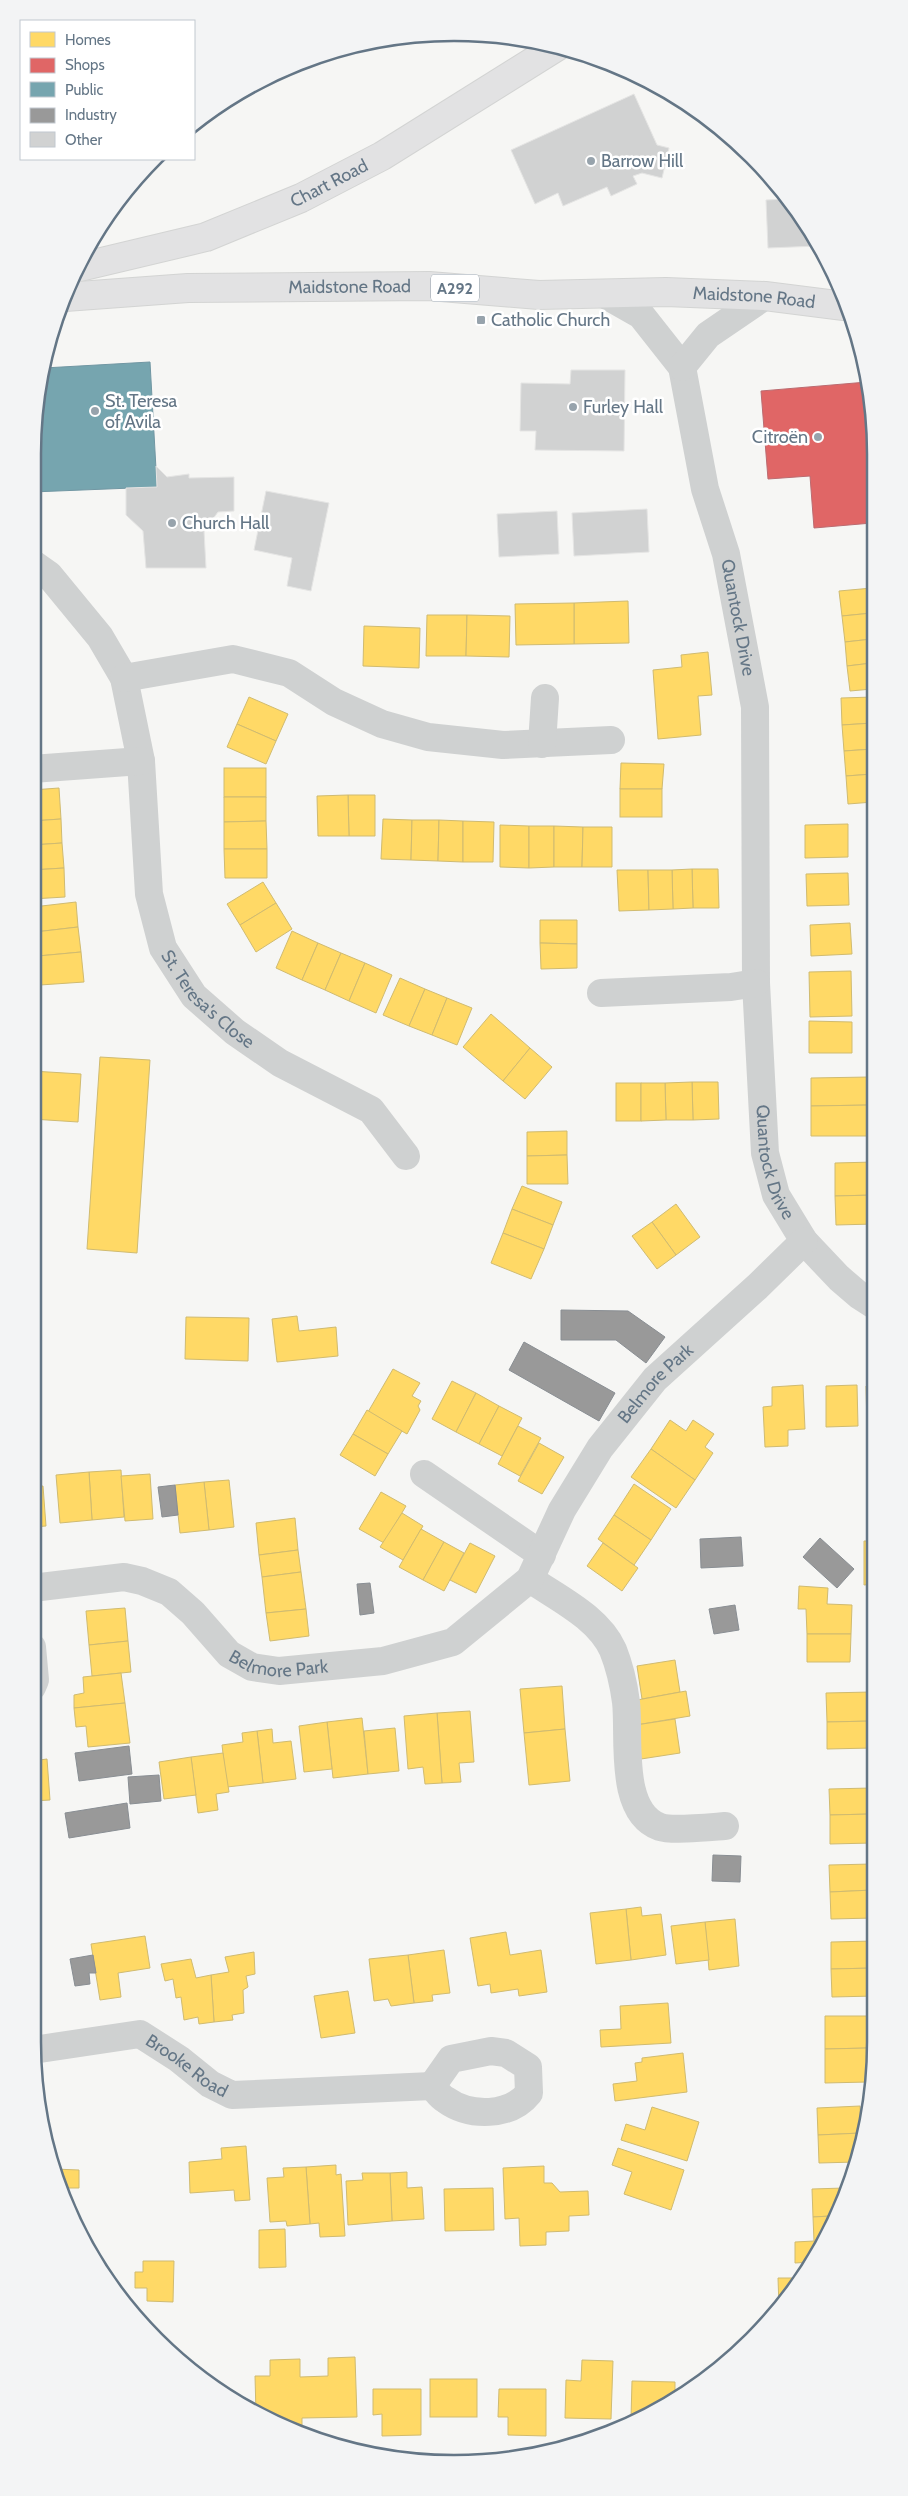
<svg xmlns="http://www.w3.org/2000/svg" width="908" height="2496" viewBox="0 0 908 2496" font-family="Cabin,sans-serif">
<style>
.homes{fill:#ffd966;stroke:#d0bb70}
.shops{fill:#e06666;stroke:#bb6b70}
.public{fill:#76a5af;stroke:#7197a3}
.industry{fill:#999;stroke:#898e93}
.building{fill:#d1d2d2;stroke:#e5e5e4}
.lines{fill:none;stroke-linecap:round;stroke-linejoin:round}
.major-casing{stroke:#d3d4d3;stroke-width:30}
.minor{stroke:#cfd1d1;stroke-width:28}
.major{stroke:#e2e2e3;stroke-width:28}
.poi-dot{fill:#97a3ac;stroke:#fff;stroke-width:2}
.labels{text-anchor:middle;dominant-baseline:central;stroke-width:5;stroke-linejoin:round;paint-order:stroke}
.shield{fill:#fff;stroke:#929faa;stroke-width:1}
.shield-label{font-size:16px;font-weight:bold;fill:#647686}
.poi-label{font-size:18px;fill:#647686;stroke:#fff;text-anchor:start}
.street-label{font-size:18px;fill:#647686;stroke:#fff}
.rim{fill:none;stroke:#647686;stroke-width:2.5}
</style>
<rect width="100%" height="100%" fill="#f6f6f4"/>
<g class="homes">
<path d="M872,588V613L842,616L839,591Z"/>
<path d="M628,601L629,643L574,644V603Z"/>
<path d="M574,603V644L516,645L515,604Z"/>
<path d="M872,613V639L845,642L842,616Z"/>
<path d="M427,615H467L466,656H426Z"/>
<path d="M467,615L510,616L509,657L466,656Z"/>
<path d="M364,626L420,628L419,668L363,666Z"/>
<path d="M872,639V663L847,666L845,642Z"/>
<path d="M708,652L712,695L698,696L701,735L658,739L653,670L682,667L681,655Z"/>
<path d="M872,663V689L850,691L847,666Z"/>
<path d="M249,697L288,714L276,741L237,724Z"/>
<path d="M873,697V723L842,725L841,698Z"/>
<path d="M873,723V749L844,751L842,725Z"/>
<path d="M237,724L276,741L266,764L227,747Z"/>
<path d="M873,749V774L846,776L844,751Z"/>
<path d="M621,763L664,764L662,789H620Z"/>
<rect x="224" y="768" width="42" height="29"/>
<path d="M873,774V802L848,804L846,776Z"/>
<path d="M59,788L61,819L32,821V790Z"/>
<rect x="620" y="789" width="42" height="28"/>
<path d="M348,795H375V836H349Z"/>
<path d="M348,795L349,836H318L317,796Z"/>
<path d="M224,797H266V821L224,822Z"/>
<path d="M61,819L62,843L32,845V821Z"/>
<path d="M383,819L412,820L411,860L381,859Z"/>
<path d="M412,820H439L438,861L411,860Z"/>
<path d="M439,820L463,821V862L438,861Z"/>
<path d="M266,821L267,849H224V822Z"/>
<path d="M463,821L494,822L493,862H463Z"/>
<path d="M848,824V857L805,858V825Z"/>
<path d="M500,825L529,826V868L500,867Z"/>
<path d="M529,826H554V867L529,868Z"/>
<path d="M554,826L583,827L582,867H554Z"/>
<path d="M583,827H612V867H582Z"/>
<path d="M62,843L64,868L32,870V845Z"/>
<path d="M224,849H267V878H225Z"/>
<path d="M64,868L65,897L32,899V870Z"/>
<path d="M692,869H718L719,908H693Z"/>
<path d="M692,869L693,908L673,909L672,870Z"/>
<path d="M617,870H648L649,910L619,911Z"/>
<path d="M648,870H672L673,909L649,910Z"/>
<path d="M848,873L849,905L807,906L806,874Z"/>
<path d="M263,882L276,903L240,925L227,904Z"/>
<path d="M76,902L78,927L35,932L33,907Z"/>
<path d="M276,903L292,929L256,952L240,925Z"/>
<path d="M540,920H577V944L540,943Z"/>
<path d="M850,923L852,954L811,956L810,925Z"/>
<path d="M78,927L81,952L38,956L35,932Z"/>
<path d="M292,931L318,943L302,980L276,968Z"/>
<path d="M318,943L341,953L325,990L302,980Z"/>
<path d="M540,943L577,944V968L541,969Z"/>
<path d="M81,952L84,982L40,985L38,956Z"/>
<path d="M341,953L365,963L349,1001L325,990Z"/>
<path d="M365,963L392,975L376,1013L349,1001Z"/>
<path d="M851,971L852,1016L810,1017L809,972Z"/>
<path d="M400,978L425,989L409,1026L383,1015Z"/>
<path d="M425,989L447,998L432,1035L409,1026Z"/>
<path d="M447,998L472,1008L457,1045L432,1035Z"/>
<path d="M491,1014L530,1048L503,1081L463,1047Z"/>
<path d="M809,1021L852,1022V1053H809Z"/>
<path d="M530,1048L552,1067L525,1099L503,1081Z"/>
<path d="M100,1057L150,1060L137,1253L87,1249Z"/>
<path d="M32,1071L81,1074L78,1122L32,1119Z"/>
<path d="M869,1077L870,1105L811,1106V1078Z"/>
<path d="M692,1082H718L719,1119L693,1120Z"/>
<path d="M692,1082L693,1120H666L665,1083Z"/>
<rect x="616" y="1083" width="25" height="38"/>
<path d="M641,1083H665L666,1120L641,1121Z"/>
<path d="M870,1105V1136H811V1106Z"/>
<path d="M567,1131V1155L527,1156V1132Z"/>
<path d="M567,1155L568,1184H527V1156Z"/>
<path d="M874,1162V1195L835,1196V1163Z"/>
<path d="M522,1186L562,1202L553,1225L512,1209Z"/>
<path d="M874,1195V1224L836,1225L835,1196Z"/>
<path d="M676,1204L700,1237L676,1255L652,1222Z"/>
<path d="M512,1209L553,1225L544,1249L503,1233Z"/>
<path d="M652,1222L676,1255L657,1269L632,1236Z"/>
<path d="M503,1233L544,1249L531,1279L491,1263Z"/>
<path d="M297,1316L299,1331L336,1327L338,1356L277,1362L272,1319Z"/>
<path d="M186,1317L249,1318L248,1361L185,1359Z"/>
<path d="M393,1369L420,1383L412,1396L421,1401L418,1406L420,1410L407,1434L368,1412Z"/>
<path d="M452,1381L476,1393L456,1432L432,1419Z"/>
<path d="M803,1385L805,1429L788,1430V1446L765,1447L763,1407L772,1406V1387Z"/>
<path d="M857,1385L858,1426L826,1427V1386Z"/>
<path d="M866,1386H874V1426H867Z"/>
<path d="M476,1393L499,1406L479,1444L456,1432Z"/>
<path d="M499,1406L522,1418L502,1456L479,1444Z"/>
<path d="M367,1410L402,1431L388,1454L353,1434Z"/>
<path d="M670,1420L686,1431L693,1420L714,1434L705,1447L713,1453L695,1480L651,1449Z"/>
<path d="M518,1426L541,1438L520,1476L498,1464Z"/>
<path d="M353,1434L388,1454L375,1476L340,1455Z"/>
<path d="M539,1443L564,1457L542,1494L518,1481Z"/>
<path d="M651,1449L695,1480L676,1508L631,1477Z"/>
<path d="M121,1470L124,1517L92,1520L89,1472Z"/>
<path d="M89,1472L92,1520L60,1523L56,1475Z"/>
<path d="M150,1474L153,1519L125,1521L121,1476Z"/>
<path d="M229,1480L234,1527L209,1530L204,1482Z"/>
<path d="M204,1482L209,1530L180,1533L175,1485Z"/>
<path d="M634,1484L671,1509L651,1540L614,1515Z"/>
<path d="M43,1486L46,1526L32,1527V1487Z"/>
<path d="M381,1492L406,1506L384,1543L359,1529Z"/>
<path d="M402,1513L423,1526L403,1560L380,1547Z"/>
<path d="M614,1515L651,1540L634,1565L598,1539Z"/>
<path d="M295,1518L298,1550L259,1555L256,1523Z"/>
<path d="M421,1529L444,1542L423,1580L399,1567Z"/>
<path d="M864,1541H874V1584L864,1585Z"/>
<path d="M444,1542L464,1553L444,1591L423,1580Z"/>
<path d="M470,1543L495,1556L476,1593L450,1580Z"/>
<path d="M603,1543L638,1568L622,1591L587,1566Z"/>
<path d="M298,1550L301,1572L262,1577L259,1555Z"/>
<path d="M301,1572L306,1609L266,1613L262,1577Z"/>
<path d="M799,1586L828,1588L827,1604L852,1605L851,1634H807L806,1609H798Z"/>
<path d="M125,1608L128,1641L89,1645L86,1611Z"/>
<path d="M306,1609L309,1636L270,1641L266,1613Z"/>
<path d="M807,1634H851L850,1662H807Z"/>
<path d="M128,1641L131,1672L92,1676L89,1645Z"/>
<path d="M675,1660L680,1692L642,1699L637,1666Z"/>
<path d="M121,1673L125,1703L74,1708V1695L84,1693L83,1677Z"/>
<path d="M562,1686L565,1729L524,1733L520,1689Z"/>
<path d="M686,1691L690,1716L636,1725L632,1701Z"/>
<path d="M871,1692L872,1721L827,1722L826,1693Z"/>
<path d="M125,1703L130,1743L88,1747L86,1726L76,1727L74,1708Z"/>
<path d="M470,1711L474,1762L459,1763L461,1782L442,1783L437,1713Z"/>
<path d="M437,1713L442,1783L425,1784L423,1767L408,1769L404,1716Z"/>
<path d="M362,1718L368,1774L333,1778L327,1722Z"/>
<path d="M675,1719L680,1753L641,1759L636,1725Z"/>
<path d="M872,1721V1748L827,1749V1722Z"/>
<path d="M327,1722L332,1769L304,1772L299,1726Z"/>
<path d="M395,1728L399,1771L368,1774L364,1731Z"/>
<path d="M272,1729L273,1743L291,1741L296,1779L263,1783L257,1731Z"/>
<path d="M565,1729L570,1781L529,1785L524,1733Z"/>
<path d="M257,1731L263,1783L227,1787L222,1745L243,1742L242,1733Z"/>
<path d="M223,1753L229,1792L216,1794L218,1810L198,1813L191,1757Z"/>
<path d="M191,1757L196,1795L164,1799L159,1762Z"/>
<path d="M47,1759L50,1800L32,1801V1761Z"/>
<path d="M871,1788V1814L830,1815L829,1789Z"/>
<path d="M871,1814L872,1843L830,1844V1815Z"/>
<path d="M872,1864L873,1890L830,1892L829,1865Z"/>
<path d="M873,1890L874,1918L831,1919L830,1892Z"/>
<path d="M641,1907L642,1916L661,1914L666,1955L631,1960L626,1909Z"/>
<path d="M626,1909L631,1960L596,1964L590,1913Z"/>
<path d="M735,1919L739,1966L709,1970L705,1922Z"/>
<path d="M705,1922L709,1960L676,1964L671,1926Z"/>
<path d="M506,1932L510,1955L541,1950L547,1992L519,1996L518,1989L491,1993L490,1984L478,1986L470,1938Z"/>
<path d="M145,1936L150,1968L118,1973L121,1997L100,2000L91,1944Z"/>
<path d="M874,1941V1968L831,1969V1942Z"/>
<path d="M444,1950L450,1993L432,1995L433,2001L414,2003L408,1955Z"/>
<path d="M254,1952L255,1974L246,1976L248,1987L243,1990L244,2013L232,2015L233,2020L214,2022L211,1975L229,1972L225,1957Z"/>
<path d="M408,1955L414,2003L391,2006L388,1999L374,2001L369,1959Z"/>
<path d="M191,1959L196,1978L211,1975L214,2022L199,2024L198,2017L184,2020L181,1997L176,1998L173,1979L165,1981L161,1964Z"/>
<path d="M874,1968L875,1996L832,1997L831,1969Z"/>
<path d="M348,1991L355,2033L321,2038L314,1996Z"/>
<path d="M668,2003L671,2043L601,2047L600,2030L621,2029L620,2006Z"/>
<path d="M825,2016H867L868,2048L825,2049Z"/>
<path d="M868,2048V2082L825,2083V2049Z"/>
<path d="M683,2053L687,2092L615,2101L613,2084L637,2081L635,2063L642,2062V2058Z"/>
<path d="M860,2106L861,2133L818,2135L817,2108Z"/>
<path d="M652,2107L699,2122L687,2161L621,2140L626,2124L645,2130Z"/>
<path d="M861,2133V2151L856,2162L819,2163L818,2135Z"/>
<path d="M246,2146L250,2200L235,2201L234,2190L190,2193L189,2162L222,2159L221,2148Z"/>
<path d="M618,2148L684,2170L671,2210L624,2194L632,2172L612,2165Z"/>
<path d="M336,2165V2175L341,2174L345,2236L320,2237L319,2223L310,2224L306,2167Z"/>
<path d="M544,2166V2183H552L560,2192L588,2191L589,2215L569,2216V2231L546,2232V2245L520,2246L519,2218L505,2219L503,2168Z"/>
<path d="M306,2167L310,2224L287,2226L286,2221L270,2222L267,2178L284,2177L283,2168Z"/>
<path d="M54,2169L79,2170V2188H60Z"/>
<path d="M407,2172V2188L422,2187L424,2219L392,2221L390,2173Z"/>
<path d="M362,2173H390L392,2221L348,2225L346,2181L363,2180Z"/>
<path d="M493,2188L494,2230L445,2231L444,2189Z"/>
<path d="M844,2188L831,2216L813,2217L812,2189Z"/>
<path d="M831,2216L811,2262L795,2263V2242L814,2241L813,2217Z"/>
<path d="M285,2229L286,2267L259,2268V2230Z"/>
<path d="M143,2261H174L173,2302L147,2301V2288H135V2272H143Z"/>
<path d="M778,2278H803L779,2307Z"/>
<path d="M355,2357L357,2417L302,2418V2426L299,2429L267,2420L256,2413L255,2376H270V2360L300,2359V2377L328,2376V2358Z"/>
<path d="M582,2360L613,2361L611,2419L565,2418L566,2380L581,2381Z"/>
<rect x="430" y="2379" width="47" height="38"/>
<path d="M632,2381L675,2382V2399L631,2418Z"/>
<path d="M373,2389H421V2435L382,2436V2414L373,2415Z"/>
<path d="M499,2389H546V2436L508,2435V2417H498Z"/>
</g>
<path class="shops" d="M867,382L872,399V523L814,528L810,476L768,479L761,391Z"/>
<path class="public" d="M150,362L157,487L32,492V454L44,368Z"/>
<g class="industry">
<path d="M561,1310L628,1311L665,1337L646,1363L616,1340H561Z"/>
<path d="M524,1342L615,1393L599,1421L509,1370Z"/>
<path d="M175,1485L178,1515L162,1517L158,1487Z"/>
<path d="M741,1537L743,1566L701,1568L700,1539Z"/>
<path d="M820,1538L854,1569L837,1588L803,1557Z"/>
<path d="M370,1583L374,1613L360,1615L357,1584Z"/>
<path d="M735,1605L739,1630L714,1634L709,1609Z"/>
<path d="M129,1746L132,1774L79,1781L75,1753Z"/>
<path d="M159,1775L161,1801L130,1804L128,1777Z"/>
<path d="M127,1803L130,1828L69,1838L65,1813Z"/>
<path d="M713,1855L741,1856L740,1882L712,1881Z"/>
<path d="M93,1955L96,1973H89L90,1984L75,1986L70,1959Z"/>
</g>
<g class="building">
<path d="M634,94L657,145L669,148L662,178L642,173L633,176L637,184L611,196L607,187L563,206L558,193L535,204L511,150Z"/>
<path d="M786,199L817,246L768,248L766,200Z"/>
<path d="M571,370H625L624,451L535,450L536,431H520L521,383L570,384Z"/>
<path d="M156,466L167,477L189,474V478L234,477V511L218,512L204,531L206,568H146L143,531L126,515V488L157,487Z"/>
<path d="M266,491L329,503L311,591L287,586L292,558L254,550Z"/>
<path d="M647,509L649,552L574,556L572,513Z"/>
<path d="M557,511L559,554L499,557L497,514Z"/>
</g>
<g class="lines">
<defs>
<g id="major">
<path id="s5" d="M76,268L206,237L301,198L382,156L558,46"/>
<path id="s6" d="M65,297L188,288L429,286L539,295L666,292L765,296L844,306"/>
</g>
</defs>
<use href="#major" class="major-casing"/>
<g class="minor">
<path id="s1" d="M604,294L641,315L682,367L705,489L726,554L755,707L756,983L765,1153L776,1195L804,1241L839,1278L860,1296L874,1305"/>
<path d="M682,367L708,335L765,296"/>
<path id="s2" d="M32,563L49,575L100,637L124,678L141,761L149,894L163,948L194,996L235,1032L280,1063L371,1110L406,1156"/>
<path d="M124,678L233,659L289,673L334,702L382,724L428,737L503,745L611,740"/>
<path d="M542,744L545,698"/>
<path d="M32,769L141,761"/>
<path d="M601,993L731,987L756,983"/>
<path d="M424,1474L542,1555"/>
<path d="M530,1579C559,1599 598,1617 613,1650C619,1665 624,1687 626,1702C630,1737 618,1812 660,1827C672,1831 711,1827 725,1826"/>
<path id="s3" d="M32,1588L124,1577L142,1581L169,1592L193,1613L229,1654L252,1667L279,1671L383,1661L453,1642L530,1579L562,1510L600,1448L655,1379L757,1287L804,1241"/>
<path d="M32,1647L35,1680L32,1687"/>
<path id="s4" d="M33,2050L140,2034L179,2059L210,2084L232,2095L432,2086"/>
<path d="M491,2051L506,2053L528,2067L529,2093C510,2117 470,2117 446,2100C440,2097 436,2090 432,2086L451,2059Z"/>
</g>
<use href="#major" class="major"/>
</g>
<g class="poi-dot">
<circle cx="591" cy="161" r="5"/>
<rect x="476" y="315" width="10" height="10" rx="2.5"/>
<circle cx="573" cy="407" r="5"/>
<circle cx="95" cy="411" r="5"/>
<circle cx="818" cy="437" r="5"/>
<circle cx="172" cy="523" r="5"/>
</g>
<g class="labels">
<rect class="shield" x="431" y="274.5" width="48" height="27" rx="4"/>
<g class="shield-label">
<text x="455" y="288">A292</text>
</g>
<g class="poi-label">
<text x="601" y="161">Barrow Hill</text>
<text x="491" y="320">Catholic Church</text>
<text x="105" y="401">St. Teresa<tspan x="105" dy="21">of Avila</tspan></text>
<text x="583" y="407">Furley Hall</text>
<text x="808" y="437" text-anchor="end">Citroën</text>
<text x="182" y="523">Church Hall</text>
</g>
<g class="street-label">
<text stroke="none"><textPath href="#s5" startOffset="268">Chart Road</textPath></text>
<text stroke="none"><textPath href="#s6" startOffset="285">Maidstone Road</textPath></text>
<text stroke="none"><textPath href="#s6" startOffset="690">Maidstone Road</textPath></text>
<text stroke="none"><textPath href="#s1" startOffset="366">Quantock Drive</textPath></text>
<text stroke="none"><textPath href="#s2" startOffset="491">St. Teresa's Close</textPath></text>
<text stroke="none"><textPath href="#s1" startOffset="914">Quantock Drive</textPath></text>
<text stroke="none"><textPath href="#s3" startOffset="791">Belmore Park</textPath></text>
<text stroke="none"><textPath href="#s3" startOffset="279">Belmore Park</textPath></text>
<text stroke="none"><textPath href="#s4" startOffset="165">Brooke Road</textPath></text>
</g>
</g>
<path d="M0 0H908V2496H0ZM454 41H454A413 413 0 0 1 867 454V2042A413 413 0 0 1 454 2455H454A413 413 0 0 1 41 2042V454A413 413 0 0 1 454 41Z" fill="#f3f4f5" fill-rule="evenodd"/>
<path class="rim" d="M454 41H454A413 413 0 0 1 867 454V2042A413 413 0 0 1 454 2455H454A413 413 0 0 1 41 2042V454A413 413 0 0 1 454 41Z"/>
<rect x="20" y="20" width="175" height="140" fill="#ffffff" stroke="#c1c8cf"/>
<rect x="30" y="32" width="25" height="15" fill="#ffd966" stroke="#c1c8cf"/>
<text x="65" y="45" font-size="15" fill="#647686">Homes</text>
<rect x="30" y="58" width="25" height="15" fill="#e06666" stroke="#c1c8cf"/>
<text x="65" y="70" font-size="15" fill="#647686">Shops</text>
<rect x="30" y="82" width="25" height="15" fill="#76a5af" stroke="#c1c8cf"/>
<text x="65" y="95" font-size="15" fill="#647686">Public</text>
<rect x="30" y="108" width="25" height="15" fill="#999999" stroke="#c1c8cf"/>
<text x="65" y="120" font-size="15" fill="#647686">Industry</text>
<rect x="30" y="132" width="25" height="15" fill="#d1d2d2" stroke="#c1c8cf"/>
<text x="65" y="145" font-size="15" fill="#647686">Other</text>
</svg>
